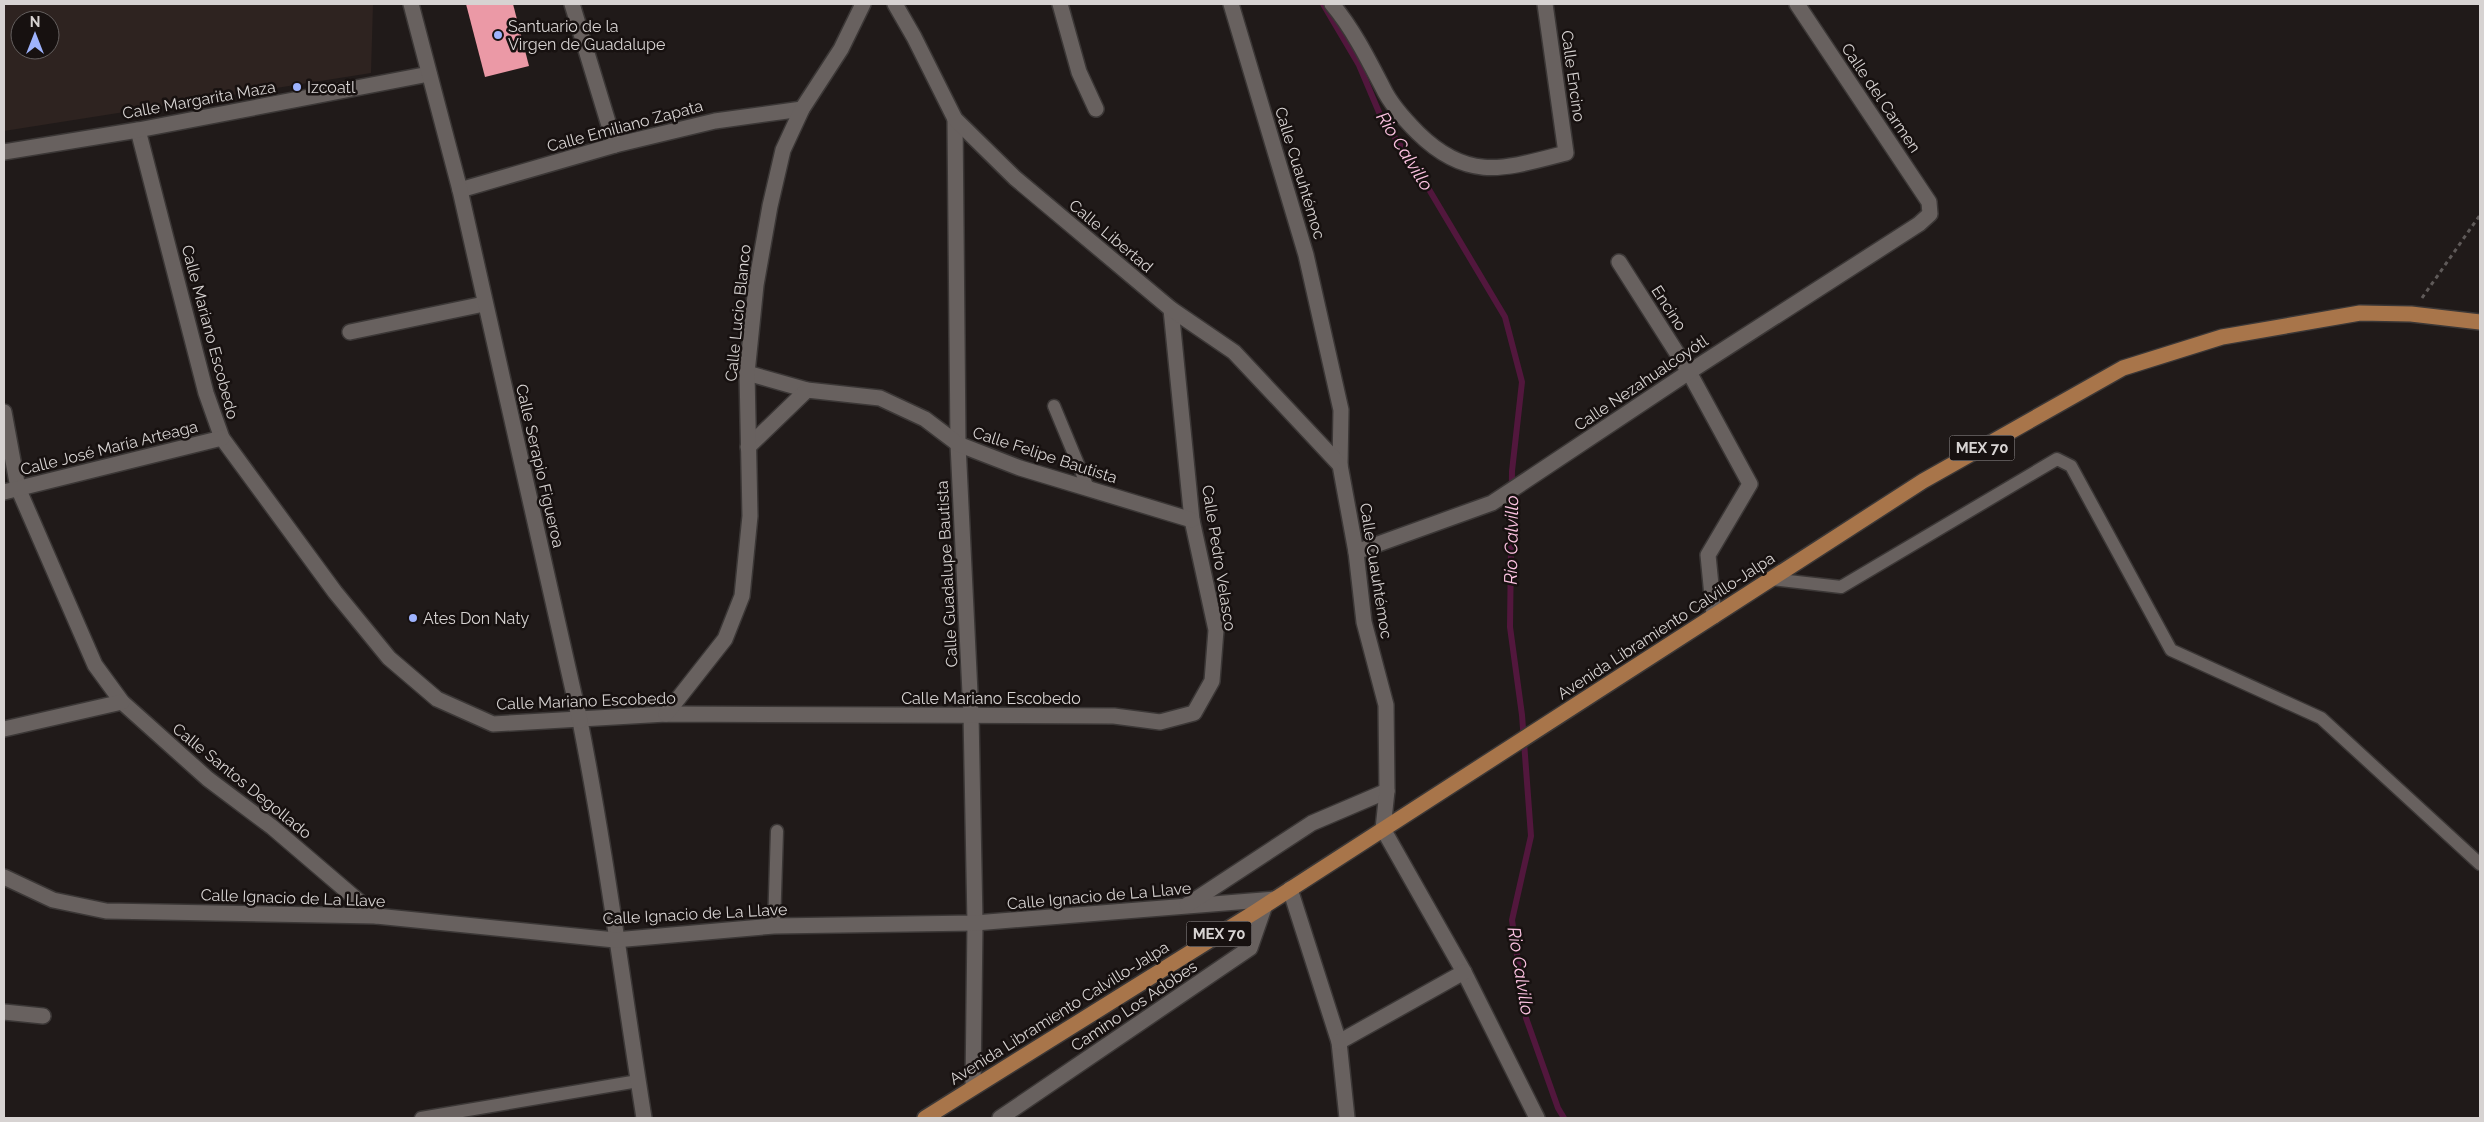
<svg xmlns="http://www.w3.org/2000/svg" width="2484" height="1122" viewBox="0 0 2484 1122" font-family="Raleway,sans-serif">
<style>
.built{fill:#2e2320;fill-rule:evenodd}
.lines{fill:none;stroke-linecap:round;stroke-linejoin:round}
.stream{stroke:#52173d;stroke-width:6}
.building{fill:#eb99a6}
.lane-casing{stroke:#3b3736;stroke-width:15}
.street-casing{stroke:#3b3736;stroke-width:18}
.secondary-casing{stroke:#3b3736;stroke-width:18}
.primary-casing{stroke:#3b3736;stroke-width:18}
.path{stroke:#5f5a59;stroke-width:3;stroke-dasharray:4 4;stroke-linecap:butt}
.lane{stroke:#68615f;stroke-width:12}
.street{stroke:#68615f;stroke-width:15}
.secondary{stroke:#68615f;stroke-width:15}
.primary{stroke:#a8754a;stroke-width:15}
.poi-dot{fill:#9eb3fd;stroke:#171110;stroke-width:2}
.labels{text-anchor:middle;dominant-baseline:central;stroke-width:5;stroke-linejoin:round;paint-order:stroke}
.shield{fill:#171110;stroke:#9d9998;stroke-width:1}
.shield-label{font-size:15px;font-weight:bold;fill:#d7d3d2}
.poi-label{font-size:16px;fill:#d7d3d2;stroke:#171110;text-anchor:start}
.street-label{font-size:16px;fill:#d7d3d2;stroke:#171110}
.water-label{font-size:18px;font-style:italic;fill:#fdc3e2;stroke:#171110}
</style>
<rect width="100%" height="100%" fill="#201a19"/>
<path class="built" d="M4,4H373L371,73L4,131ZM20,20H50V50H20Z"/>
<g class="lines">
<path class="stream" d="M1323,4L1359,65L1381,117L1421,176L1505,317L1522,382L1512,471L1510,627L1522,715L1531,836L1512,920L1526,1018L1558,1108L1564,1118"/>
</g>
<path class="building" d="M466,4H513L529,66L485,77Z"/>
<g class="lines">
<defs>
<g id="lane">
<path d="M1054,406L1088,488"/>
<path d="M1771,579L1841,587L2057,459L2071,466L2171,650L2321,718L2480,864"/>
<path d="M774,926L777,831"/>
<path d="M421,1118L638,1081"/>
</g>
<g id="street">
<path d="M572,4L615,145"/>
<path d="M1060,4L1079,72L1096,109"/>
<path d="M1231,4L1306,255L1341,410L1340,465"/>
<path d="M1332,4C1353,29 1368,59 1383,88C1391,105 1405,120 1418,133C1468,182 1504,169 1566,153L1545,4"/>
<path d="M955,119L958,444L971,714L975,923L973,1087"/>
<path d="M138,130L206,393L222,438L335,592L389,658L437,699L493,724L666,714L1114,716L1160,722L1194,713L1212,681L1216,630L1192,520L1171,309"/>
<path d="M4,152L138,130L429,74"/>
<path d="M460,190L615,145L715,121L802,109"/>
<path d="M1619,262L1689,372L1750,484L1708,555L1714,616"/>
<path d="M350,332L484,304"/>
<path d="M747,373L807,390L880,398L925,419L958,444L1020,468L1192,520"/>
<path d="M4,412L18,488L95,665L122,702L208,779L272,827L376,916"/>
<path d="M748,447L807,390"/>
<path d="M4,492L222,438"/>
<path d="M1356,552L1492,503L1689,372L1919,224L1930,214L1929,202L1797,4"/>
<path d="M666,714L725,639L742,596L750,516L747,373L756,285L770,206L783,150L802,109L841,49L863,4"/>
<path d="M580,721C606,852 623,986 644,1118"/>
<path d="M4,729L122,702"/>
<path d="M1383,829L1464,972L1537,1118"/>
<path d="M4,877L53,900L106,911L376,916L615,940L774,926L975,923L1274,899"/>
<path d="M1290,889L1339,1042L1347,1118"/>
<path d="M1187,905L1312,823L1387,791"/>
<path d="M4,1012L43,1016"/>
<path d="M1339,1042L1464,972"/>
<path d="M1000,1118L1250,948L1265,905"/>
</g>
<g id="secondary">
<path d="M411,4L460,190L580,721"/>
<path d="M895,4L914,37L955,119L1015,178L1171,309L1234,352L1340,465L1356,552L1364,622L1386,705L1387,791L1383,829"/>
</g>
<path id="primary" d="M925,1118L1255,912L1923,481L2123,368L2222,337L2360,313L2411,314L2480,322"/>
</defs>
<use href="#lane" class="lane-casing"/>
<use href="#street" class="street-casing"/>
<use href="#secondary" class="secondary-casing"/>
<use href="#primary" class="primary-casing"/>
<path class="path" d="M2422,298L2480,215"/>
<use href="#lane" class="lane"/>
<use href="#street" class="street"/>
<use href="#secondary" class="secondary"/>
<use href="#primary" class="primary"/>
</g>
<g class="poi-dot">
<circle cx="498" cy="35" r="5"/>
<circle cx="297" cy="87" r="5"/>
<circle cx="413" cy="618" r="5"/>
</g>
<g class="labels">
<g class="shield">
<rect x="1949.5" y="435.5" width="65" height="25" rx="4"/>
<rect x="1186.5" y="921.5" width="65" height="25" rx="4"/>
</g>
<g class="shield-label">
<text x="1982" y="448">MEX 70</text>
<text x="1219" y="934">MEX 70</text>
</g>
<g class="poi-label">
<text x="508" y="26">Santuario de la<tspan x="508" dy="18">Virgen de Guadalupe</tspan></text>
<text x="307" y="87">Izcoatl</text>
<text x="423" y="618">Ates Don Naty</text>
</g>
<g class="street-label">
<text transform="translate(1573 76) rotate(82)">Calle Encino</text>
<text transform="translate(1881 98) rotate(56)">Calle del Carmen</text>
<text transform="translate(199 100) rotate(-10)">Calle Margarita Maza</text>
<text transform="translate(625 126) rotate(-15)">Calle Emiliano Zapata</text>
<text transform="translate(1300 173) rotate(73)">Calle Cuauhtémoc</text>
<text transform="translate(1111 236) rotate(40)">Calle Libertad</text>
<text transform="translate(1669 308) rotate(57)">Encino</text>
<text transform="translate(738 313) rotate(-84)">Calle Lucio Blanco</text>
<text transform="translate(210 332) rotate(75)">Calle Mariano Escobedo</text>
<text transform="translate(1641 383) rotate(-34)">Calle Nezahualcoyótl</text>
<text transform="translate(109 448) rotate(-14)">Calle José María Arteaga</text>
<text transform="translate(1045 455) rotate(18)">Calle Felipe Bautista</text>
<text transform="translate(540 466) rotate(77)">Calle Serapio Figueroa</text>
<text transform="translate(1219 558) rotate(81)">Calle Pedro Velasco</text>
<text transform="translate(1376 571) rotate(81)">Calle Cuauhtémoc</text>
<text transform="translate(947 574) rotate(-93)">Calle Guadalupe Bautista</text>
<text transform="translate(1666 626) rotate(-33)">Avenida Libramiento Calvillo-Jalpa</text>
<text x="991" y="698">Calle Mariano Escobedo</text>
<text transform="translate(586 701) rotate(-2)">Calle Mariano Escobedo</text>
<text transform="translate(242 781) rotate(39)">Calle Santos Degollado</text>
<text transform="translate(1099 896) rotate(-5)">Calle Ignacio de La Llave</text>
<text transform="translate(293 898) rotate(2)">Calle Ignacio de La Llave</text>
<text transform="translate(695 914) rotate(-3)">Calle Ignacio de La Llave</text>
<text transform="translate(1134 1006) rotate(-34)">Camino Los Adobes</text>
<text transform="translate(1059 1013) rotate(-32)">Avenida Libramiento Calvillo-Jalpa</text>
</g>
<g class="water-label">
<text transform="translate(1405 151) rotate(58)">Rio Calvillo</text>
<text transform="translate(1511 540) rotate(-89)">Rio Calvillo</text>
<text transform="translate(1521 971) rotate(81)">Rio Calvillo</text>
</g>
</g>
<rect width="2484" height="1122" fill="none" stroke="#d7d3d2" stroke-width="10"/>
<g transform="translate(35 35)"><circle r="24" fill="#171110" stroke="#645f5e"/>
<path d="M0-4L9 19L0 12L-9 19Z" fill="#9eb3fd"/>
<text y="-8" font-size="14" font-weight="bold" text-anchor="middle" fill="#d7d3d2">N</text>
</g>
</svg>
